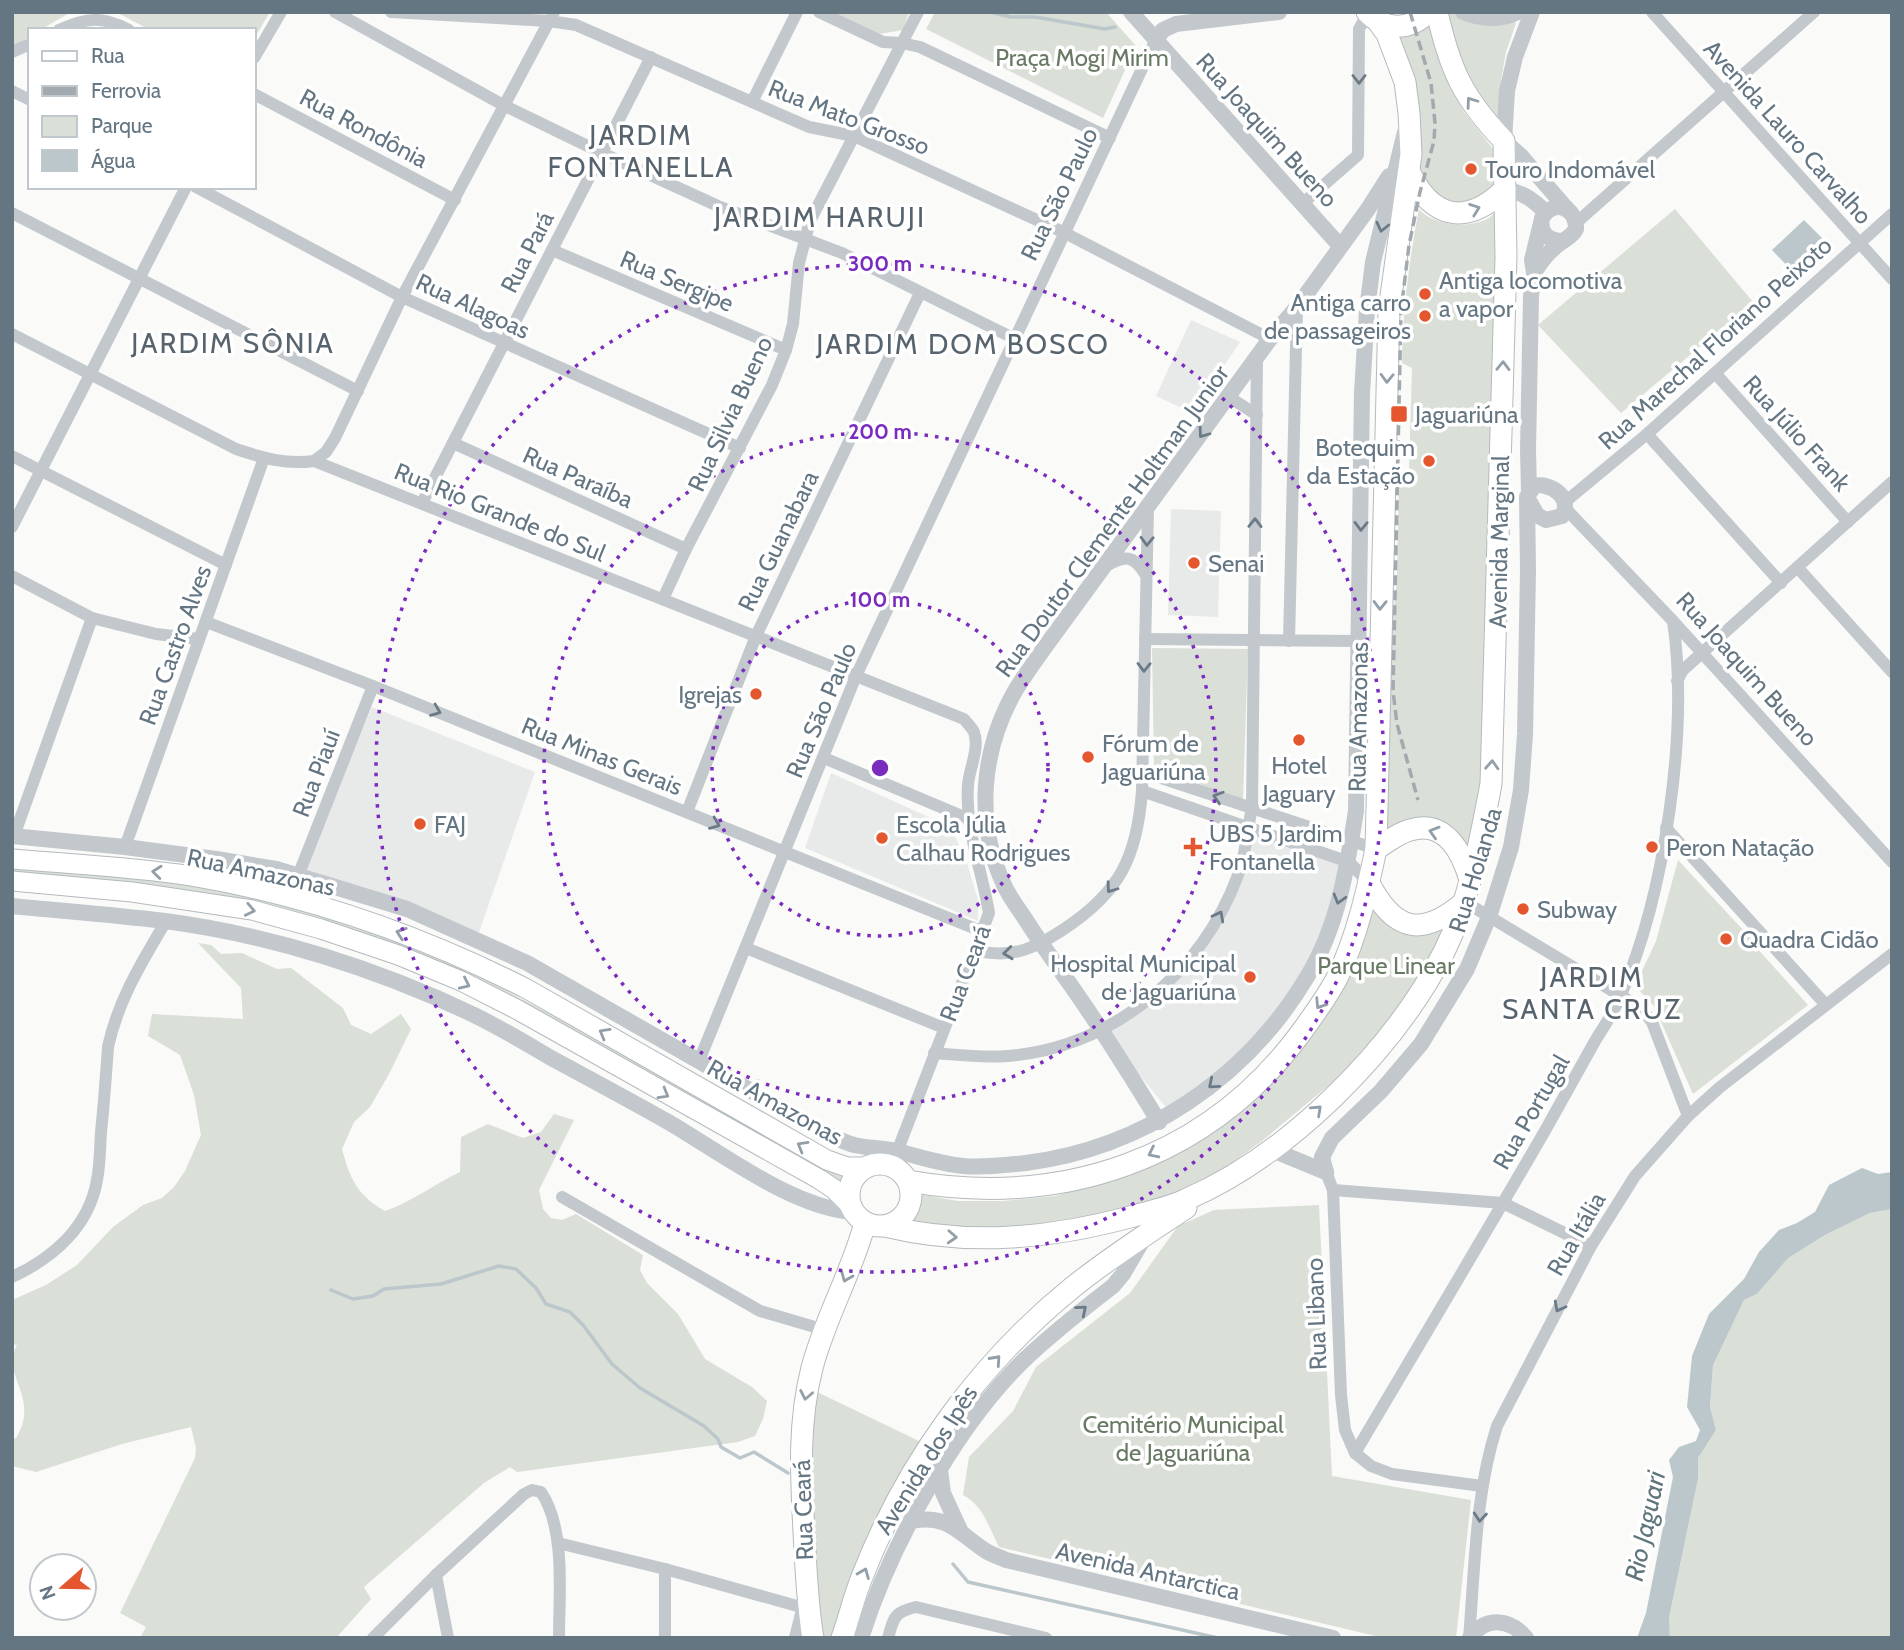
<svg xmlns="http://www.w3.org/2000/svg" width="1904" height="1650" viewBox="0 0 1904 1650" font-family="Cabin,sans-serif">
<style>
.built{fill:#e8e9e9}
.green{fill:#dadfd7}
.water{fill:#bbc7cb}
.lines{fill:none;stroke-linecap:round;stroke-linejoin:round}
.stream{stroke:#bbc7cb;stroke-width:3.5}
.secondary-casing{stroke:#b3babf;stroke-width:21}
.primary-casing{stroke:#b5babe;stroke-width:23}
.minor{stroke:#c3c8cc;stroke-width:12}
.tertiary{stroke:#c3c8cc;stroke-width:16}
.secondary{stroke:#fff;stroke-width:19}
.primary{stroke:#fff;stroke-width:21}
.rail{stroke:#a2aab0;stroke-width:3.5;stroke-dasharray:10 5;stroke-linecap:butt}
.oneway{stroke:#6a7a87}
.oneway2{stroke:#939fa8}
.ring{fill:none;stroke:#7b2cbf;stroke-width:3.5;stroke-dasharray:3.5 7}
.poi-dot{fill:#e4572e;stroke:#fff;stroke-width:2.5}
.labels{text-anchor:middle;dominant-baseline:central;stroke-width:7;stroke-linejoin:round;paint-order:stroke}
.park-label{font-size:24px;fill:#687a64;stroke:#fff}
.street-label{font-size:24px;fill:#657683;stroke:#fff}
.poi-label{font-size:24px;fill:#657683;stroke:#fff;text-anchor:start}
.water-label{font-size:26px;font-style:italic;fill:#60757c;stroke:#fff}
.quarter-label{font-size:28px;letter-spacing:2px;fill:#57646e;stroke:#fff}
.centre{fill:#7b2cbf;stroke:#fff;stroke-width:3.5}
.ring-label{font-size:21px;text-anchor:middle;font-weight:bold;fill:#7b2cbf;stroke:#fff;stroke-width:7;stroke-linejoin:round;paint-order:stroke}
</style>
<rect width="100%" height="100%" fill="#fafaf8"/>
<g class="built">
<path d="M1191,320L1240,342L1192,413L1156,396Z"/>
<path d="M1171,509L1221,511L1218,617L1168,615Z"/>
<path d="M372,707L535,772L478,935L301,875Z"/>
<path d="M831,773L951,827L968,866L978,900V921L805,848Z"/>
<path d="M1249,830L1346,863L1325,938L1265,1034L1168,1110L1103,1030L1143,1008L1219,922Z"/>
</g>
<g class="green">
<path d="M15,12H71L40,30H30V36L12,48V15Z"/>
<path d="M116,12H270L254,39V30H150Z"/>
<path d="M832,12H909L903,30L879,34Z"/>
<path d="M935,12H1106L1136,46L1103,118L926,29Z"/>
<path d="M1446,12L1511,20L1516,23L1506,52L1501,80V123L1490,114L1459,66Z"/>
<path d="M1432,18L1433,40L1442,70L1464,112L1497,154L1498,181L1477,204L1443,205L1418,181L1396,35Z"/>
<path d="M1501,206L1490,712L1470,871L1441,830L1380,844L1388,658L1397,581L1399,470H1409L1412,368L1402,363C1403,310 1409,260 1419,209C1433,226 1470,229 1489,218C1493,215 1497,209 1501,206Z"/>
<path d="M1675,209L1753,302L1621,413L1538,325Z"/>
<path d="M1152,648L1248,649L1243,801L1154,766Z"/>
<path d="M1678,860L1757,945L1756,947L1808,1005L1693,1094L1654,1006L1635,986L1656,941Z"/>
<path d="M12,864L86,869L259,897L407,940L466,969L849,1174L844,1195L401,947L261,909L12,878Z"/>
<path d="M1371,905C1391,935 1409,942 1444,929L1412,988L1385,1028L1334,1081L1262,1141L1197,1188L1164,1200L1037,1230L904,1227L916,1212L918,1194L958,1201H1003L1055,1196L1115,1178L1255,1096Z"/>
<path d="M198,943L211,945L221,954L242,953L277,969L291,968L343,1008L351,1025L371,1034L401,1014L411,1029L389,1074L370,1107L354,1122L342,1149C350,1179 357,1195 385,1211C412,1202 434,1184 460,1172L461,1137L488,1124L523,1138L541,1132L554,1114L574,1120L539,1190L543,1209L551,1218L562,1220L576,1214L643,1255L640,1270L647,1283L678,1314L705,1359L752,1387L767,1401L763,1419L755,1436L738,1442L517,1472L510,1467L484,1483L364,1587L371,1599L336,1638H140L146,1627L120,1613L195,1458L196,1448L191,1427L122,1444L36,1472L12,1466V1439L16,1438C41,1397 0,1376 17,1345L12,1344V1300L46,1285L77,1265L113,1227L143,1205L162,1198L174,1187L185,1171L201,1135L194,1095L180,1055L148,1036L152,1014L243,1019L241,988Z"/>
<path d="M1319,1205L1332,1476L1471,1500L1456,1638H1384L999,1547C989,1528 984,1506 963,1495L969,1457L1013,1411L1036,1367L1130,1293L1178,1226L1214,1210Z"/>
<path d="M1892,1209V1638H1670L1669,1618L1698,1479V1458L1716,1430L1710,1407L1713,1364L1744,1300L1757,1294L1787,1258L1825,1235L1870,1213Z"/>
<path d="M815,1391L921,1442L835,1638H819L808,1484Z"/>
</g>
<g class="water">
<path d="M1804,220L1824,240L1790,269L1772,250Z"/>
<path d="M1862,1168L1878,1174L1892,1172V1209L1870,1213L1825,1235L1788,1258L1757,1294L1744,1300L1713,1365L1710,1407L1716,1430L1698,1458V1479L1669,1618L1670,1638H1637L1646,1613L1673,1477L1669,1460L1679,1447L1696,1441L1700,1430L1687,1407L1692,1356L1709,1314L1744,1279L1759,1252L1779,1230L1797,1223L1815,1212L1829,1185Z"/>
</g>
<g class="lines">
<g class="stream">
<path d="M990,12L1011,17H1035L1105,29L1115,27"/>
<path d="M331,1290L353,1299L373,1296L384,1289L441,1284L499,1266L516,1269L536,1288L546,1304L570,1312L583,1325L612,1364L640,1388L704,1426L718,1439L721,1447L740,1458L754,1452L788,1473"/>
<path d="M953,1564L968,1582L1218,1638"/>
</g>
<defs>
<g id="secondary">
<path d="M12,859C72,864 133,867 192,876C309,896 421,935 527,989L827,1160L847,1167H865"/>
<path d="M12,881L132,892L252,910L321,929L398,955L461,981L518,1010L819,1179L834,1189L851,1206"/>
</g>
<g id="primary">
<path d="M1367,12C1385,31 1410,31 1428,12"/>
<path d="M1409,171C1432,220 1467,226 1505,189"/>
<path d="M1376,849C1386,843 1398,833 1410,830C1445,819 1462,852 1470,880"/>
<path d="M1369,883C1394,931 1421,938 1463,903"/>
<circle cx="880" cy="1195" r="31"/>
<path d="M908,1181C1061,1208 1206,1160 1300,1034C1313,1016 1328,996 1338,976C1357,936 1367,892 1376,849L1389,310L1411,154L1409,113L1405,82L1387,34L1379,23"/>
<path d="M885,1226C967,1246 1048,1239 1130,1217C1148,1212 1168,1208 1185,1200C1288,1156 1393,1051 1444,952C1470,899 1480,841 1491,784L1506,257L1504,141C1463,98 1450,70 1437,12"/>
<path d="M813,1638C807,1603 806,1567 804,1532C801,1476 798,1422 812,1368C825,1318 852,1272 865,1223"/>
<path d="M842,1638C849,1618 854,1597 862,1577C906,1464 979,1363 1073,1287C1109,1258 1148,1233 1186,1208"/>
</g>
</defs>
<use href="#secondary" class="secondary-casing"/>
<use href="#primary" class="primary-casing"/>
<g class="minor">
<path d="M335,12L505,106L602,153L718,206L842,253L1015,339"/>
<path d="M391,12L549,21L576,25L809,127L854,136L1063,232L1270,339"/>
<path d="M819,12L883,42L902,43L920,47L1110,138"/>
<path d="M1652,12L1892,279"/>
<path d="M59,30C87,17 102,16 129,30"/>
<path d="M12,52L30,44"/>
<path d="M254,58L281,12"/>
<path d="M12,91L30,100"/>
<path d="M254,94L455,200"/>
<path d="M752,102L797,12"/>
<path d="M196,187L402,297L740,448"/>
<path d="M1302,204L1358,155L1359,29L1368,13"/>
<path d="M12,213L358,391"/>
<path d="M1576,223L1814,12"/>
<path d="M552,250L786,350"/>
<path d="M12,334L236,449C263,458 286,465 314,461L964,719C967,723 972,728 974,732C980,748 969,769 968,785C965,830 982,870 989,913L892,1165"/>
<path d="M1715,373L1848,522"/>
<path d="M1229,397L1257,415"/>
<path d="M1647,434L1781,583"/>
<path d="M453,443L686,549"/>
<path d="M12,456L226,565"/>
<path d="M314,461L326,452L335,438L402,297L554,12"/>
<path d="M1565,502L1647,434L1892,214"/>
<path d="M422,503L651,57"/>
<path d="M1566,509L1673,621L1892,862"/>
<path d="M12,527L186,187"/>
<path d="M1106,566C1125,555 1134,555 1145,574"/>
<path d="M1798,568L1892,672"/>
<path d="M12,576L92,618L156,634L199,639"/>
<path d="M663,599L686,549L772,385L786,350L793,324L799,263L810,221L918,12"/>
<path d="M206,622L373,686L981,931"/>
<path d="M1145,639L1359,641"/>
<path d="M1289,641L1297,307"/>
<path d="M1677,681L1683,670L1892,482"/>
<path d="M824,758L969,819"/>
<path d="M1143,772L1376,849"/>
<path d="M1142,791L1349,862L1369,883"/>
<path d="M687,812L756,636L920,293"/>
<path d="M1666,828L1826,1005"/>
<path d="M14,836L92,618"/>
<path d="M125,847L264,458"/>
<path d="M298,876L373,686"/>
<path d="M1465,902L1641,1008L1652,1022L1688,1116"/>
<path d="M746,948L944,1028"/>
<path d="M974,950C1011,959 1032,950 1064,929C1120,892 1137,857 1142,791L1148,508"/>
<path d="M934,1053C959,1055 983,1058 1008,1056C1114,1047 1202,972 1238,875C1246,855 1247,829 1252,808L1257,358"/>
<path d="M699,1061L856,676L1156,39"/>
<path d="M1326,1172L1333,1190L1341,1395L1345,1430L1355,1453L1371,1466L1392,1474L1482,1486"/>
<path d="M1333,1190L1503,1203L1591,1246"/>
<path d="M562,1197L760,1311L825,1330"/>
<path d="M12,1277C53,1258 89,1227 97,1180C100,1165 100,1148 101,1132C104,1104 106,1075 108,1047C118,1000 142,962 166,921"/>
<path d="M1355,1453C1419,1345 1483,1238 1546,1129C1562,1100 1579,1070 1595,1041C1604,1026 1615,1011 1621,995C1665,893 1689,731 1673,621"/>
<path d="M558,1543L665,1569L808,1609"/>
<path d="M436,1575L448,1638"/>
<path d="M373,1638L436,1575L524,1494L532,1490L541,1492C566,1529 559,1594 559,1638"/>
<path d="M665,1638V1569"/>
<path d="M888,1638C894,1617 894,1612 916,1607L1046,1638"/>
<path d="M1469,1638C1475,1567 1475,1494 1497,1426L1591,1246L1635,1176L1688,1116L1719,1088L1892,954"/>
</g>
<g class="tertiary">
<path d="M1131,12L1340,246"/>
<path d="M1463,12C1482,20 1499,21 1518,12"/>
<path d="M1532,12L1515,57L1507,91L1504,141L1521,156L1567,209"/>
<path d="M1156,39L1163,30L1176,24L1279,12"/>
<path d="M1505,189C1523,193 1533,199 1545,212"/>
<path d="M1534,273C1541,261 1551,249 1563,241C1569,237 1572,236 1576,229C1577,208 1554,198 1542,218C1539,233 1548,241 1563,241"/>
<path d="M1529,491L1528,450L1531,296L1534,273L1532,260L1541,223"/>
<path d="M12,836L125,847L216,859L276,869L407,909L527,963L825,1133C834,1137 844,1142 854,1145C867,1148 882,1148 896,1151C918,1156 940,1164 963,1166C984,1168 1005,1165 1026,1163C1143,1148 1246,1079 1307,977C1338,927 1347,868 1356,811L1362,393L1367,310L1373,262L1405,132"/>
<path d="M12,906C63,911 115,915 165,921C271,935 378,969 474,1015C501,1028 527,1044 553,1059C592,1080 631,1101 670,1123C721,1153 795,1209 854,1212"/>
<path d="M1159,1122C1131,1076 1103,1031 1072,987C1056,964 1039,941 1024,917C1017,907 1009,896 1004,885C975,822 981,751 1015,691C1024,676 1035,661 1045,647L1270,339L1297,307L1368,209L1389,176"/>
<path d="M1270,1149L1326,1172"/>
<path d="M1326,1172L1322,1157L1332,1138L1381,1091L1421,1044L1467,969L1489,917L1511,847L1521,790L1525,734L1528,570L1527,497L1534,486C1551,482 1573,498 1562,516L1546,520L1537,515L1527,497"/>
<path d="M940,1470L943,1493L960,1530"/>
<path d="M912,1521C949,1514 958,1533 986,1551C992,1555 1000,1557 1006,1560L1333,1638"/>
<path d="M797,1638L805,1606"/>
<path d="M861,1638C890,1547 954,1429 1022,1362C1050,1335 1082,1310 1113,1286L1123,1274L1144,1238"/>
<path d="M1470,1638C1485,1616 1510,1618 1526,1638"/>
</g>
<use href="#secondary" class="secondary"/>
<use href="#primary" class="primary"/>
<path class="rail" d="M1410,12L1431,83L1435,123L1434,141L1420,192L1409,245L1401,311L1393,691L1397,724L1418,800"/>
</g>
<defs><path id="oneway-chevron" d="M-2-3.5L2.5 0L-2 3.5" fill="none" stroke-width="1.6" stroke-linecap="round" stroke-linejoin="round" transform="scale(1.75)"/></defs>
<g class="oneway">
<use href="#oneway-chevron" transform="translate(1359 79) rotate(90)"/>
<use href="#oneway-chevron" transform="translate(1382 227) rotate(103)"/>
<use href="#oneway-chevron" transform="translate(1203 433) rotate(126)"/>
<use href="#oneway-chevron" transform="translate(1255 523) rotate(-89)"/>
<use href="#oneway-chevron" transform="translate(1361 526) rotate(91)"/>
<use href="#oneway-chevron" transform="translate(1147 541) rotate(92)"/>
<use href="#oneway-chevron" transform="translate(1144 667) rotate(91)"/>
<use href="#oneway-chevron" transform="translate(436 711) rotate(22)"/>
<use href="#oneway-chevron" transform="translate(1218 797) rotate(-162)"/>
<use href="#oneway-chevron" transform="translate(715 824) rotate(22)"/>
<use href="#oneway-chevron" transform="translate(1111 888) rotate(126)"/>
<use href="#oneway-chevron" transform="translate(1339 899) rotate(106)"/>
<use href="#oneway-chevron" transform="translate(1219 916) rotate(-62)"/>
<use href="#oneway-chevron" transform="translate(1008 953) rotate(174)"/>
<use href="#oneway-chevron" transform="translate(1213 1084) rotate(140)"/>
<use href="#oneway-chevron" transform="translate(1559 1307) rotate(118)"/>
<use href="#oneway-chevron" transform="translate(1082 1310) rotate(-40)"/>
<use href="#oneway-chevron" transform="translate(1480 1517) rotate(95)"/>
</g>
<g class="oneway2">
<use href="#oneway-chevron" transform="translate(1471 102) rotate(-126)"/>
<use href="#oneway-chevron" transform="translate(1475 209) rotate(-20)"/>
<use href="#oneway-chevron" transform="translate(1503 366) rotate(-89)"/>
<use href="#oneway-chevron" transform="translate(1387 378) rotate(92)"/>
<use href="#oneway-chevron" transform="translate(1380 605) rotate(91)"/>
<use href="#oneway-chevron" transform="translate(1492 765) rotate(-87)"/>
<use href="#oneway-chevron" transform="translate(1434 832) rotate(-163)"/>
<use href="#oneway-chevron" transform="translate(157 872) rotate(-174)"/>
<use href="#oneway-chevron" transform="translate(250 910) rotate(12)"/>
<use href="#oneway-chevron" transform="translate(401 933) rotate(-161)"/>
<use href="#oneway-chevron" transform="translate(465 984) rotate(25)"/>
<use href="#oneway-chevron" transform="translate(1320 1004) rotate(123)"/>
<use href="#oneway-chevron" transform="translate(604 1033) rotate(-150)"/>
<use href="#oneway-chevron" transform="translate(664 1094) rotate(30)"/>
<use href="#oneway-chevron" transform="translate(1317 1110) rotate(-43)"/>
<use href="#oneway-chevron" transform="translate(802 1146) rotate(-150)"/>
<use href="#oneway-chevron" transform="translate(1153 1153) rotate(154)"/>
<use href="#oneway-chevron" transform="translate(952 1237) rotate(3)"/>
<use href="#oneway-chevron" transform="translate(846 1277) rotate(112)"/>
<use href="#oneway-chevron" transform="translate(996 1360) rotate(-48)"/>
<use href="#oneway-chevron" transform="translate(806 1395) rotate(101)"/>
<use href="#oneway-chevron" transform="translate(864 1573) rotate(-68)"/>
</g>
<g class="ring">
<circle cx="880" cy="768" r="168"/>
<circle cx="880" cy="768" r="336"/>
<circle cx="880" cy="768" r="504"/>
</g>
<g class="poi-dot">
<circle cx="1471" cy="169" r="7"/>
<circle cx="1425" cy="294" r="7"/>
<circle cx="1425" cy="316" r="7"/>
<rect x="1390" y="405" width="18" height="18" rx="3.5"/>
<circle cx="1429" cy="461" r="7"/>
<circle cx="1194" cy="563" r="7"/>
<circle cx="756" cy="694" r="7"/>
<circle cx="1299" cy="740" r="7"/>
<circle cx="1088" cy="757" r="7"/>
<circle cx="420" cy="824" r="7"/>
<circle cx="882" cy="838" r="7"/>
<path d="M1189.5 836.5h7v7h7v7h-7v7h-7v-7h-7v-7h7z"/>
<circle cx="1652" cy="847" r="7"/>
<circle cx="1523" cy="909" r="7"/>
<circle cx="1726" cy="939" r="7"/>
<circle cx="1250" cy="977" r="7"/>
</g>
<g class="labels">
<g class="park-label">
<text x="1082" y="57">Praça Mogi Mirim</text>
<text x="1386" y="965">Parque Linear</text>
<text x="1183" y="1424">Cemitério Municipal<tspan x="1183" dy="28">de Jaguariúna</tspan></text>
</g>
<g class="street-label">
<text transform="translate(849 117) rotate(21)">Rua Mato Grosso</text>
<text transform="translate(364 128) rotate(28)">Rua Rondônia</text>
<text transform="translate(1267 130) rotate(48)">Rua Joaquim Bueno</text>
<text transform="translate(1788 132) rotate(48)">Avenida Lauro Carvalho</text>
<text transform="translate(1059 194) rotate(-64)">Rua São Paulo</text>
<text transform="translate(527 252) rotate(-63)">Rua Pará</text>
<text transform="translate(677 281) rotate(23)">Rua Sergipe</text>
<text transform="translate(473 306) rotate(25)">Rua Alagoas</text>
<text transform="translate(1715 343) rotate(-42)">Rua Marechal Floriano Peixoto</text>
<text transform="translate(730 414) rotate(-65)">Rua Silvia Bueno</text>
<text transform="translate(1797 433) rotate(48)">Rua Júlio Frank</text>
<text transform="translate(578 477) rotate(24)">Rua Paraíba</text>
<text transform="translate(500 512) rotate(22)">Rua Rio Grande do Sul</text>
<text transform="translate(1112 521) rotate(-54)">Rua Doutor Clemente Holtman Junior</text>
<text transform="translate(778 541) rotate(-64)">Rua Guanabara</text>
<text transform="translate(1499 542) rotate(-89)">Avenida Marginal</text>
<text transform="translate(175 645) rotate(-70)">Rua Castro Alves</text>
<text transform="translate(1747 669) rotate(48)">Rua Joaquim Bueno</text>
<text transform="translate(821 710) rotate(-67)">Rua São Paulo</text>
<text transform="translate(1358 717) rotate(-89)">Rua Amazonas</text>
<text transform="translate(602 756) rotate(22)">Rua Minas Gerais</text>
<text transform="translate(316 773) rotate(-69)">Rua Piauí</text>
<text transform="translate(1475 870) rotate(-73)">Rua Holanda</text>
<text transform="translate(261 872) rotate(12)">Rua Amazonas</text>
<text transform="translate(965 973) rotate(-69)">Rua Ceará</text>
<text transform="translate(775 1102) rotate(29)">Rua Amazonas</text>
<text transform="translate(1531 1112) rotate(-60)">Rua Portugal</text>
<text transform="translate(1576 1234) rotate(-60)">Rua Itália</text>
<text transform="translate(1316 1314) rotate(-92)">Rua Libano</text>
<text transform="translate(926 1460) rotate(-58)">Avenida dos Ipês</text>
<text transform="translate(803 1510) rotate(-92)">Rua Ceará</text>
<text transform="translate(1148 1571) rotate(13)">Avenida Antarctica</text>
</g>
<g class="poi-label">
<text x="1485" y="169">Touro Indomável</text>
<text x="1439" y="280">Antiga locomotiva<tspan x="1439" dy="28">a vapor</tspan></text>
<text x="1411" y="302" text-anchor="end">Antiga carro<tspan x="1411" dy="28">de passageiros</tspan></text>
<text x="1415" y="414">Jaguariúna</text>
<text x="1415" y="447" text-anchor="end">Botequim<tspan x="1415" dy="28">da Estação</tspan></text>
<text x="1208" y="563">Senai</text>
<text x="742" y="694" text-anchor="end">Igrejas</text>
<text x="1102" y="743">Fórum de<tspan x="1102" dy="28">Jaguariúna</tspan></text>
<text x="1299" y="765" text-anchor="middle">Hotel<tspan x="1299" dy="28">Jaguary</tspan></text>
<text x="434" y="824">FAJ</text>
<text x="896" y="824">Escola Júlia<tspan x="896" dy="28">Calhau Rodrigues</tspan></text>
<text x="1209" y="833">UBS 5 Jardim<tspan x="1209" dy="28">Fontanella</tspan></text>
<text x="1666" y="847">Peron Natação</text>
<text x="1537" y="909">Subway</text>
<text x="1740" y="939">Quadra Cidão</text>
<text x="1236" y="963" text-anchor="end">Hospital Municipal<tspan x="1236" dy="28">de Jaguariúna</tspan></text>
</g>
<g class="water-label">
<text transform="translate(1645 1526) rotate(-78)">Rio Jaguari</text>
</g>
<g class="quarter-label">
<text x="641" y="135">JARDIM<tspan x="641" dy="32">FONTANELLA</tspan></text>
<text x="820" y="217">JARDIM HARUJI</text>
<text x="233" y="343">JARDIM SÔNIA</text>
<text x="963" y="344">JARDIM DOM BOSCO</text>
<text x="1592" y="977">JARDIM<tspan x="1592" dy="32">SANTA CRUZ</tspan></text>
</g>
</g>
<circle cx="880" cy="768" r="10" class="centre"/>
<g class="ring-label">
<text x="880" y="271">300 m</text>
<text x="880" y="439">200 m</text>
<text x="880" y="607">100 m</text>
</g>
<rect width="1904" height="1650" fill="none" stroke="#657683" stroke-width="28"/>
<rect x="28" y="28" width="228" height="161" fill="#ffffff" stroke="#c1c8cd" stroke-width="2"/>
<rect x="42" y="51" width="35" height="10" fill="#ffffff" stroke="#c1c8cd" stroke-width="2"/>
<text x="91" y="63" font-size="21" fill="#657683">Rua</text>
<rect x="42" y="86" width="35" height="10" fill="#a2aab0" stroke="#c1c8cd" stroke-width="2"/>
<text x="91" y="98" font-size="21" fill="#657683">Ferrovia</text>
<rect x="42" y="116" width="35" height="21" fill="#dadfd7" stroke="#c1c8cd" stroke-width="2"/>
<text x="91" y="133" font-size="21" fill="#657683">Parque</text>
<rect x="42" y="150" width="35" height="21" fill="#bbc7cb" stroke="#c1c8cd" stroke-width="2"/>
<text x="91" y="168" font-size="21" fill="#657683">Água</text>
<g transform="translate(63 1587) rotate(250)"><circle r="33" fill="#ffffff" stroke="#c1c8cd" stroke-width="2"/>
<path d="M0-5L12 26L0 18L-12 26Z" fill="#e4572e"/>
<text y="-10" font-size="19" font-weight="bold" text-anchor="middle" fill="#657683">N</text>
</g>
</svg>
